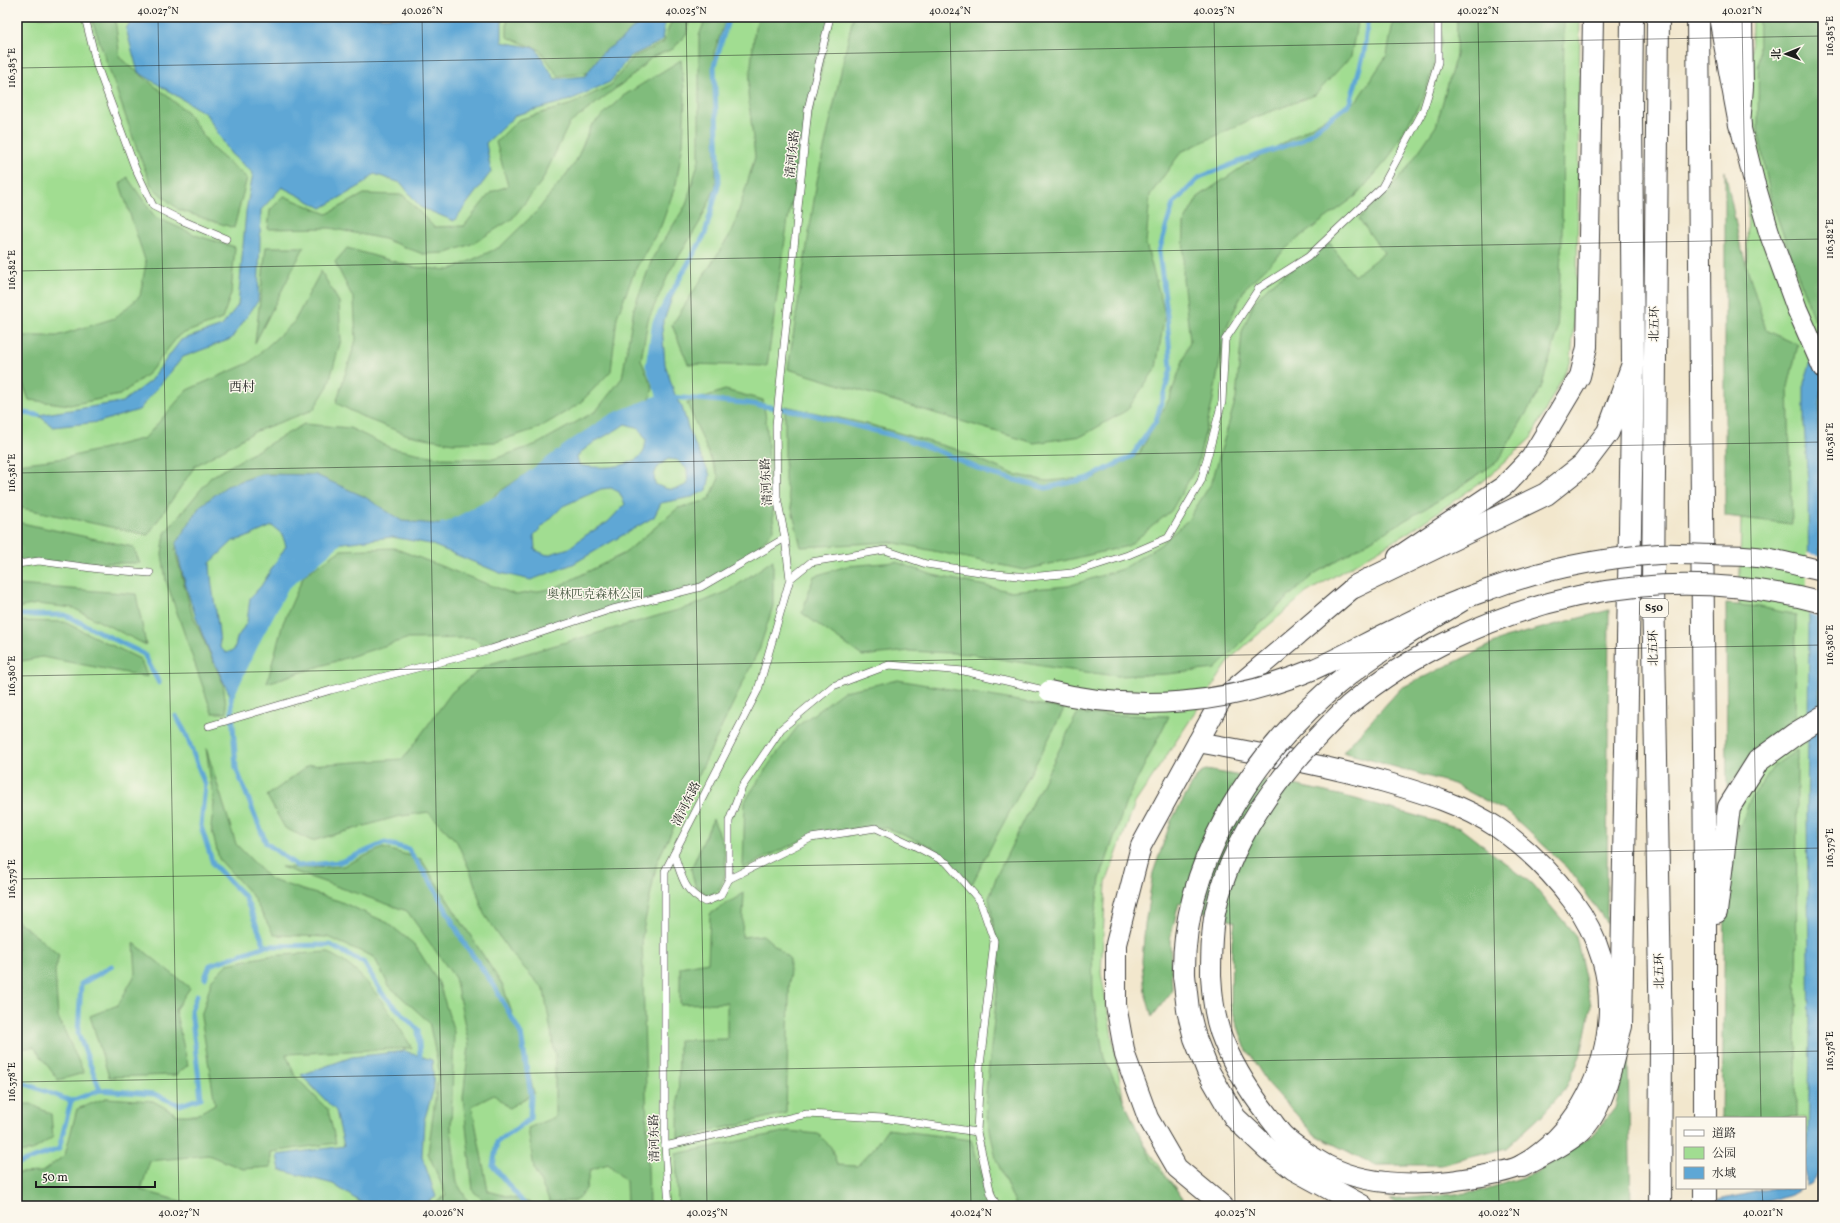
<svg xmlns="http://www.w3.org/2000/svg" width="1840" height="1223" viewBox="0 0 1840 1223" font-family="Vollkorn,'Noto Serif SC',serif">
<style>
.green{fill:#a1dd91;stroke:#5e7c56}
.forest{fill:#80bc7b;stroke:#4e6c4c}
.water{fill:#5ea7d5;stroke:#3d6278;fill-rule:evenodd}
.pier{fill:#f2e7cd}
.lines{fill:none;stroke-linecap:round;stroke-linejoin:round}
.stream{stroke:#5ea7d5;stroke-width:5}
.lane-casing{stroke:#3c3a37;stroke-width:8}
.secondary-casing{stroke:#3c3a37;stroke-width:22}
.highway-casing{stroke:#3c3a37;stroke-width:24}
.lane{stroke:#fff;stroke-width:7}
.secondary{stroke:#fff;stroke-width:20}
.highway{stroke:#fff;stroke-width:22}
.secondary-bridge-casing{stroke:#3c3a37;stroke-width:22;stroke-linecap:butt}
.highway-bridge-casing{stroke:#3c3a37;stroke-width:24;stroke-linecap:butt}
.secondary-bridge{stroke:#fff;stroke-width:20}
.highway-bridge{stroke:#fff;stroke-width:22}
.ticks{fill:none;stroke:#1c1c1c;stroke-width:1;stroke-opacity:0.45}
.labels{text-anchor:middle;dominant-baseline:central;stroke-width:3;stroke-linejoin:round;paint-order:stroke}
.shield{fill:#fbf7ec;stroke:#5f5e5a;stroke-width:1}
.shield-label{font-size:11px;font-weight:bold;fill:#1c1c1c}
.street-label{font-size:12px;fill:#1c1c1c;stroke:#fbf7ec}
.park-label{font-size:12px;fill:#44563f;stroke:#fbf7ec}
.neighbourhood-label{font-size:13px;fill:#1c1c1c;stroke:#fbf7ec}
.neatline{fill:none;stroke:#1c1c1c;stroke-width:1.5}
.ticks-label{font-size:10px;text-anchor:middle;fill:#1c1c1c}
</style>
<rect width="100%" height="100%" fill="#fbf7ec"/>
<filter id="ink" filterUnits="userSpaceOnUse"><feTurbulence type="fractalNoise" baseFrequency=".025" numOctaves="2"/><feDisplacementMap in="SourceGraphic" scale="8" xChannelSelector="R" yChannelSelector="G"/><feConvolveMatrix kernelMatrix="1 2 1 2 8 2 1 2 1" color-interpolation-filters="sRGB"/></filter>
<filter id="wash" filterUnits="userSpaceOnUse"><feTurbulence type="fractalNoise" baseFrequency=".012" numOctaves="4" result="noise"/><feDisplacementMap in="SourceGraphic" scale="16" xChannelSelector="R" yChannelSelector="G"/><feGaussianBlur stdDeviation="0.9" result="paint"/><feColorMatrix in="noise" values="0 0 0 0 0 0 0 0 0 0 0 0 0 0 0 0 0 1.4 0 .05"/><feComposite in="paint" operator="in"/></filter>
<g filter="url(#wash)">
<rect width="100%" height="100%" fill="#f2e7cd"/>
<g class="green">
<path d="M17,17H1580L1577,284L1571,361L1531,438L1487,478L1409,532L1306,593L1232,657L1135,803L1106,883L1101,973L1127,1120L1188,1206H17Z"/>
<path d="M1752,17H1823V1152L1805,1155V1118H1728Z"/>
</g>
<g class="forest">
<path d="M91,17H116L115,19L120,58L187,112L212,148L247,178L234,228L179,210L152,187L138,152Z"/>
<path d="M507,17H651L588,73L558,76L540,50L507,37Z"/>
<path d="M673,17H689L687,33L673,49L652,57L632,76L569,124L542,181L512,219L474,243L447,253L423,254L384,239L330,228L268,229L270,210L284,196L327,214L364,194L403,195L434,227L464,226L491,192L508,186L496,142L518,120L572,104L611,85L633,57L663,43Z"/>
<path d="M706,17H727L714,52L716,186L700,222L670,271L648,320L641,360L653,388L647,409L532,470L496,494L478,520L426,531L195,517L175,550L192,614L223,683L227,713H212L166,581L162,554L165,533L211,477L304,424L350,428L391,448L441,458L494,459L537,444L596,411L622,378L634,308L653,257L686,205L699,160V36Z"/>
<path d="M759,17H833L788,219L767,366L688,364L672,325L733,230L755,157L748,93L755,27Z"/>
<path d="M853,17H1358L1351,56L1315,95L1256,117L1181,152L1150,195L1146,244L1165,314L1156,368L1127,410L1082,436L1034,443L788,369L817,181Z"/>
<path d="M1394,17H1442L1441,43L1424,96L1388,159L1356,196L1292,243L1245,288L1226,328L1212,404L1197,466L1171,511L1128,546L1024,570L891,542L801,547L785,481V406L871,425L955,449L1013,474L1047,481L1096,477L1139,454L1170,397L1190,341L1183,279L1184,222L1198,197L1245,165L1357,100L1387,55Z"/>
<path d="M1457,17H1564L1562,234L1557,334L1541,388L1498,461L1453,492L1314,574L1274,610L1215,669L1167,674L1116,676L1055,668L970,654L909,651L862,656L802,613L814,576L847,566L896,562L933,575L1009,591L1068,586L1122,569L1160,545L1188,520L1212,482L1236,398L1242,332L1254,302L1271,284L1330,243L1354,276L1384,253L1359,219L1404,173L1436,126L1456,55Z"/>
<path d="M1759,17H1823V311L1814,320L1771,200L1758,130Z"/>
<path d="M681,60L685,99L683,144L676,184L661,226L635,270L617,317L611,371L579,404L539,428L496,442L453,443L408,435L367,419L336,403L356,340L354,300L335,262L347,248L413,267L450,270L500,247L538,210L575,163L591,126L623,96Z"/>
<path d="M1725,171L1740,244L1766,330L1798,345L1788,387L1792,524L1725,516Z"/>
<path d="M127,177L155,217L198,236L235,247L231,294L222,319L179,335L149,373L120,395L70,405L29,400L17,368V336H57L115,318L140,296L146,263L120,184Z"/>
<path d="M266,247H304L255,343Z"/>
<path d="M321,271L339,302L341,340L328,386L313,410L254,432L195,466L148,535L17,507V464L66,458L145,438L187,390L249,363L294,322Z"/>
<path d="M725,390L763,400L766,419L774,530L751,554L700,588L485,647L473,638L406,639L267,683L283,623L304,575L341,550L394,548L516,595L555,588L625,553L678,508L709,500L719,478L687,403Z"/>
<path d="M17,522L133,547L140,563H17Z"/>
<path d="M773,560V606L760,647L657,862L642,936L649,1206H623L627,1204L626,1181L608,1164L590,1170L586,1189L575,1201L550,1202L534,1169L528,1128L555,1117V1055L544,990L510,952L484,914L471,873L457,842L428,812L396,817L312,841L285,828L267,796L309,765L403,759L452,692L486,665L692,606L729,591Z"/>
<path d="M17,585L136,594L146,645L73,608L37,604L17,608Z"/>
<path d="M1726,604L1760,607L1796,615L1795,718L1757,747L1727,788Z"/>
<path d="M1609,610L1607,879V923L1568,868L1509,813L1454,784L1343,752L1401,688L1505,638Z"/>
<path d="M17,621L64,622L140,659L148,677L42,657L17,662Z"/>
<path d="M898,680L1064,709C1035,768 1001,824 972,884L932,847L887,828L865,827L813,835L743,868L745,801L772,760L799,725L844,691Z"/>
<path d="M1077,714L1169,716L1126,802L1100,879L1092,935L1093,995L1104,1058L1151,1159L1189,1206H1016L996,1159L987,1115L986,1093L1000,966L989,898L997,875Z"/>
<path d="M206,748L236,844L271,880L339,901L388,923L415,945L439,983L454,1032L451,1128L457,1183L471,1206H430L446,1195L428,1153L439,1069L429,1022L389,986L374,957L327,937L274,935L251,894L219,859L211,826L214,804Z"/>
<path d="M1797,750L1796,1118H1722L1725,902L1737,834L1750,800L1774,766Z"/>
<path d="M1206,770L1299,786L1352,798L1460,828L1531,883L1576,936L1591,1005L1581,1054L1565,1089L1540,1117L1506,1148L1441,1165H1375L1315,1135L1267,1082L1245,1047L1231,1006L1232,941L1235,922L1179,903L1170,939L1172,991L1152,1017L1145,992L1142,961L1145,925L1153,873L1171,821L1197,776Z"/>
<path d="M713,819L724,846L726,872L719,890L708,896L695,885L691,869Z"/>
<path d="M383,848L421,859L503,986L522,1043L534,1093L509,1108L494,1095L472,1106L488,1191L542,1206H490L473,1191L463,1098L469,1045L455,978L407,911L281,867L312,868L343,866Z"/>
<path d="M744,893L742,937L763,935L790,959L786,1113L678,1139L679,1040L727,1039V1003L680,1004V967L708,962L710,914Z"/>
<path d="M17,920L59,955L55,971L58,1017L84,1073L58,1080L34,1047L17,1049Z"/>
<path d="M134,943L190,988L175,1010L188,1065L176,1075L109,1077L90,1016L118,1005L136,973Z"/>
<path d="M327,952C334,956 342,960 348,965C373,983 396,1022 412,1048L286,1054L295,1076L328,1110L336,1143L271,1152V1167L243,1169L208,1155L150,1161L141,1190L197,1206H17V1173L42,1172L65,1155L77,1109L106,1098L153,1101L178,1115H196L215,1104L201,1017L212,979L227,964L268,956Z"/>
<path d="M1628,1057L1631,1206H1400L1390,1200L1477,1192L1536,1173L1595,1133L1615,1108Z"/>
<path d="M17,1104H31L51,1114L53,1137L32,1151L17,1153Z"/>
<path d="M887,1129L971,1140L992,1206H678L676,1154L788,1131L818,1134L831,1147L837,1165L857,1166L873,1149Z"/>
</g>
<g class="water">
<path d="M133,17H502V42L536,48L555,79L585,76L602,53L623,38L645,17H665L662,41L629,57L610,82L570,100L516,115L486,143L491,172L454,221L420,207L401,183L374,174L362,185L322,208L282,187L261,210L258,301L231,339L183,357L139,410L99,422L53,427L38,415L122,402L150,381L181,340L222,326L238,305L246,211L253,173L231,154L206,114L138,72L126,29Z"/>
<path d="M677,284L662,326L665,364L676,398L682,407L690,434L710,475L707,490L692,497L661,503L654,517L573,564L531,580L500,573L430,544L392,537L335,544L286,587L260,636L231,697C206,648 186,598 176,544L200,506L227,486L261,474L316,475L365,497L402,521L446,525L494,500L574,441L612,416L660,397L648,366L655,322ZM625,424L639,428L646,440C645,444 645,450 643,453C631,469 597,469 579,465L577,457C590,441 609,436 625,424ZM668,459L677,460L687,469L688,484C674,491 669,491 655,484C652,471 658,466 668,459ZM611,488L619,492L625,504L608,522L586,535L569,548L547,555L535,550L534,535L563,506L601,489ZM272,526L282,534L286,546L261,586L250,598L247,622L237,638L234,650L226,653L220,647C219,619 211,592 210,563L233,541L245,538Z"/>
<path d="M1823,331V381L1818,422L1820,516L1819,812L1823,939V1166L1810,1184L1805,1186V1158L1808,1147L1810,1034L1807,816L1809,631L1808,485L1804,424V383L1811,361Z"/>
<path d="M405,1051L432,1060L434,1088L424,1121L422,1156L436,1197L420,1206H366L333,1184L280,1170L277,1155L344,1146L336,1111L301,1075L352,1057Z"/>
<path d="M1773,1188H1802L1792,1194L1747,1206H1691Z"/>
</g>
<path class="pier" d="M1807,553L1822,556V617L1807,613Z"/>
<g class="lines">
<g class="stream">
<path d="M670,397L745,403L802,412L903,438L946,454L988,473L1046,488L1089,478L1132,456L1156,421L1171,369L1166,304L1159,252L1173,204L1200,177L1246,159L1300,141L1350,103L1364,53L1368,17"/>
<path d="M17,412L38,415"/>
<path d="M442,525H446L494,500L574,441L612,416L660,397L648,366L655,322L705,234L719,182L714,66L729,17"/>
<path d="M338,543L286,587L260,636L231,697L236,768L266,843L297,866L340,862L385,843L408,849L432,884L464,943L493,984L521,1034L531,1095L530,1119L497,1142L493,1166L526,1206"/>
<path d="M17,615H65L144,654L159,683"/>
<path d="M176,716L186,734L205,785L201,826L213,864L245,897L265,946L330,945L364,963L382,993L418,1030L420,1056"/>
<path d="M205,978L210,965L265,946"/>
<path d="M17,1084H26L71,1101"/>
<path d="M100,1090L78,1033L81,984L112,966"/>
<path d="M17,1164L59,1149L71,1101L100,1090L154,1094L180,1105L201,1098L191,1010L197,995"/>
</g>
</g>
</g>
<g filter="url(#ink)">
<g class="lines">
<defs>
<g id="lane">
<path d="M85,17L97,66L135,168L153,206L181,220L226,239"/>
<path d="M17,564L39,561L99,569L150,573"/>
<path d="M790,579L811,562L885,550L926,564L987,573L1029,577L1072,573L1128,555L1168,538L1201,481L1222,402L1225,340L1259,288L1308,257L1382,187L1423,111L1438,62V17"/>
<path d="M209,726L331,690L491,649L609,610L701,587L785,538"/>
<path d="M674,854C682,876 683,891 705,902L720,896L729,879L811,838L876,828L913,845L947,863L980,901L994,941L980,1066L977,1132L991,1194L997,1206"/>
<path d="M729,879V821L742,787L781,729L833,686L889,665L964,671L1048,691"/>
<path d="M665,1146L807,1114L883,1118L977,1132"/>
<path d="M669,1206L665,1146V871L758,690L790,579L785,538L777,497L776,425L808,109L830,17"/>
</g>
<g id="secondary">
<path d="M1742,17L1743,87L1740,125L1754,181L1769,232L1797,309L1823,368"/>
<path d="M1398,557L1504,486L1531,458L1580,376L1587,347L1593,17"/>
<path d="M1198,742C1261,754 1324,765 1385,782C1423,793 1464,805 1498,828C1527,848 1551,872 1572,900C1599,936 1613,981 1608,1025C1602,1082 1573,1134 1524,1164C1510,1173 1468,1178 1451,1181C1410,1186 1363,1184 1326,1165C1315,1159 1292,1144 1283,1135C1278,1130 1274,1123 1269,1117C1249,1091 1231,1063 1220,1032C1214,1014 1212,994 1211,975"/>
<path d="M1223,1206L1177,1168L1148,1118L1125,1055L1116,1005V944L1141,846L1221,700L1354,587L1367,579"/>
</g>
<g id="highway">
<path d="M1658,17L1653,586L1661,1042L1660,1206"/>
<path d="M1698,17L1705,873V1118"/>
<path d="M1720,17L1740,125"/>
<path d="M1354,587L1546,494L1583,465L1608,432L1633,364L1631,111L1632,17"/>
<path d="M1716,912L1729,807L1758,761L1795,734L1823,717"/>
<path d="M1184,975L1188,1010L1195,1038L1208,1071L1235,1118L1268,1149L1294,1169L1362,1206"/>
<path d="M1522,1166C1541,1155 1563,1146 1580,1131C1605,1108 1612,1058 1621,1026L1633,364"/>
<path d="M1705,1206V1188"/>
</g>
</defs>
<use href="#lane" class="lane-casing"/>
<use href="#secondary" class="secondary-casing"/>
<use href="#highway" class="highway-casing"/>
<use href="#lane" class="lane"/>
<use href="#secondary" class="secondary"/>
<use href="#highway" class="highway"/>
<defs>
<g id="secondary-bridge">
<path d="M1049,691C1136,713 1231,704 1314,669C1342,657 1369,641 1397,628C1426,613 1458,600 1490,589C1544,569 1602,558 1659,554C1676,553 1694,555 1712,555C1729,556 1747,555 1764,558C1784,561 1804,567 1823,571"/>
<path d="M1211,975C1211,955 1211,933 1215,913C1228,849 1264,795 1308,747C1321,733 1334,719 1348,706C1380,679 1417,656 1455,638C1572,582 1698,570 1823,603"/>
</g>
<path id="highway-bridge" d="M1184,975C1182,868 1247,764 1325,694C1366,657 1415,629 1462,600"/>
</defs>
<use href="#secondary-bridge" class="secondary-bridge-casing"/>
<use href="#highway-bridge" class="highway-bridge-casing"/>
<use href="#secondary-bridge" class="secondary-bridge"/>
<use href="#highway-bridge" class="highway-bridge"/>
</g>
</g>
<path class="ticks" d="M158,17L179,1206M422,17L443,1206M686,17L707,1206M950,17L971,1206M1214,17L1235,1206M1478,17L1499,1206M1742,17L1761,1118M17,68L1823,36M17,271L1823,239M17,473L1823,442M17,676L1823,645M17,879L1823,848M17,1082L1823,1051M1762,1188L1763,1206"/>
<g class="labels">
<rect class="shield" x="1640" y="599" width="28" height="18" rx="3"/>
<g class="shield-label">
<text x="1654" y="608">S50</text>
</g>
<g class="street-label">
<text transform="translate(793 154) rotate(-84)">清河东路</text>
<text transform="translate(1655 324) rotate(-89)">北五环</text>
<text transform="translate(767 482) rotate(-93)">清河东路</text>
<text transform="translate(1654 648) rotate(-91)">北五环</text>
<text transform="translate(687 804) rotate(-63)">清河东路</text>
<text transform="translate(1660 971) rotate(-91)">北五环</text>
<text transform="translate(655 1138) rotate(-91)">清河东路</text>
</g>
<g class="park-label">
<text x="595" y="595">奥林匹克森林公园</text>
</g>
<g class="neighbourhood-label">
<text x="242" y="388">西村</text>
</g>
</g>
<rect width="1840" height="1223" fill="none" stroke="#fbf7ec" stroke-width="44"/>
<rect x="1676" y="1117" width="130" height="72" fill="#fbf7ec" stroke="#a29f99"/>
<rect x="1684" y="1130" width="20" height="6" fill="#ffffff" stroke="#a29f99"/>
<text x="1712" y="1137" font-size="12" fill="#1c1c1c">道路</text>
<rect x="1684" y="1147" width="20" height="12" fill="#a1dd91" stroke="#a29f99"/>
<text x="1712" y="1157" font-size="12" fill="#1c1c1c">公园</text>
<rect x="1684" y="1167" width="20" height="12" fill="#5ea7d5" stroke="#a29f99"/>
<text x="1712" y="1177" font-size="12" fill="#1c1c1c">水域</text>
<g transform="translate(1786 54) rotate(269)" stroke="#fbf7ec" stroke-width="3" paint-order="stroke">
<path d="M0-3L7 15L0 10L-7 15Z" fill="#1c1c1c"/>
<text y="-6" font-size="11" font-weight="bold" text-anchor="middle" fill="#1c1c1c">北</text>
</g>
<path d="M36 1181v6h119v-6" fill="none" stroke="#1c1c1c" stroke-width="2"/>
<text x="42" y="1181" font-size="12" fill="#1c1c1c" stroke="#fbf7ec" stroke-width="3" paint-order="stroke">50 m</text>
<rect x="22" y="22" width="1796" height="1179" class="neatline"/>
<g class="ticks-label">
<text x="158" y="14">40.027°N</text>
<text x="422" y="14">40.026°N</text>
<text x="686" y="14">40.025°N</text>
<text x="950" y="14">40.024°N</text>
<text x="1214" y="14">40.023°N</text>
<text x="1478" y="14">40.022°N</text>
<text x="1742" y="14">40.021°N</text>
<text transform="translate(1829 36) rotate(-90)" y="4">116.383°E</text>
<text transform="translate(11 68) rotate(-90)" y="4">116.383°E</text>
<text transform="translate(1829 239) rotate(-90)" y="4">116.382°E</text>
<text transform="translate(11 270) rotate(-90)" y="4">116.382°E</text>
<text transform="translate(1829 442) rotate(-90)" y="4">116.381°E</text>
<text transform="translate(11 473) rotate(-90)" y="4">116.381°E</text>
<text transform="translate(1829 645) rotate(-90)" y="4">116.380°E</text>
<text transform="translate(11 676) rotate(-90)" y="4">116.380°E</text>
<text transform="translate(1829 848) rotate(-90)" y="4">116.379°E</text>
<text transform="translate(11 879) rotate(-90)" y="4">116.379°E</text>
<text transform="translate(1829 1051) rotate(-90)" y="4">116.378°E</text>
<text transform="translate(11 1082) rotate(-90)" y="4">116.378°E</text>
<text x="179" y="1216">40.027°N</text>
<text x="443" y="1216">40.026°N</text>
<text x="707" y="1216">40.025°N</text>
<text x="971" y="1216">40.024°N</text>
<text x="1235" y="1216">40.023°N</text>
<text x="1499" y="1216">40.022°N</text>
<text x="1763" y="1216">40.021°N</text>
</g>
</svg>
